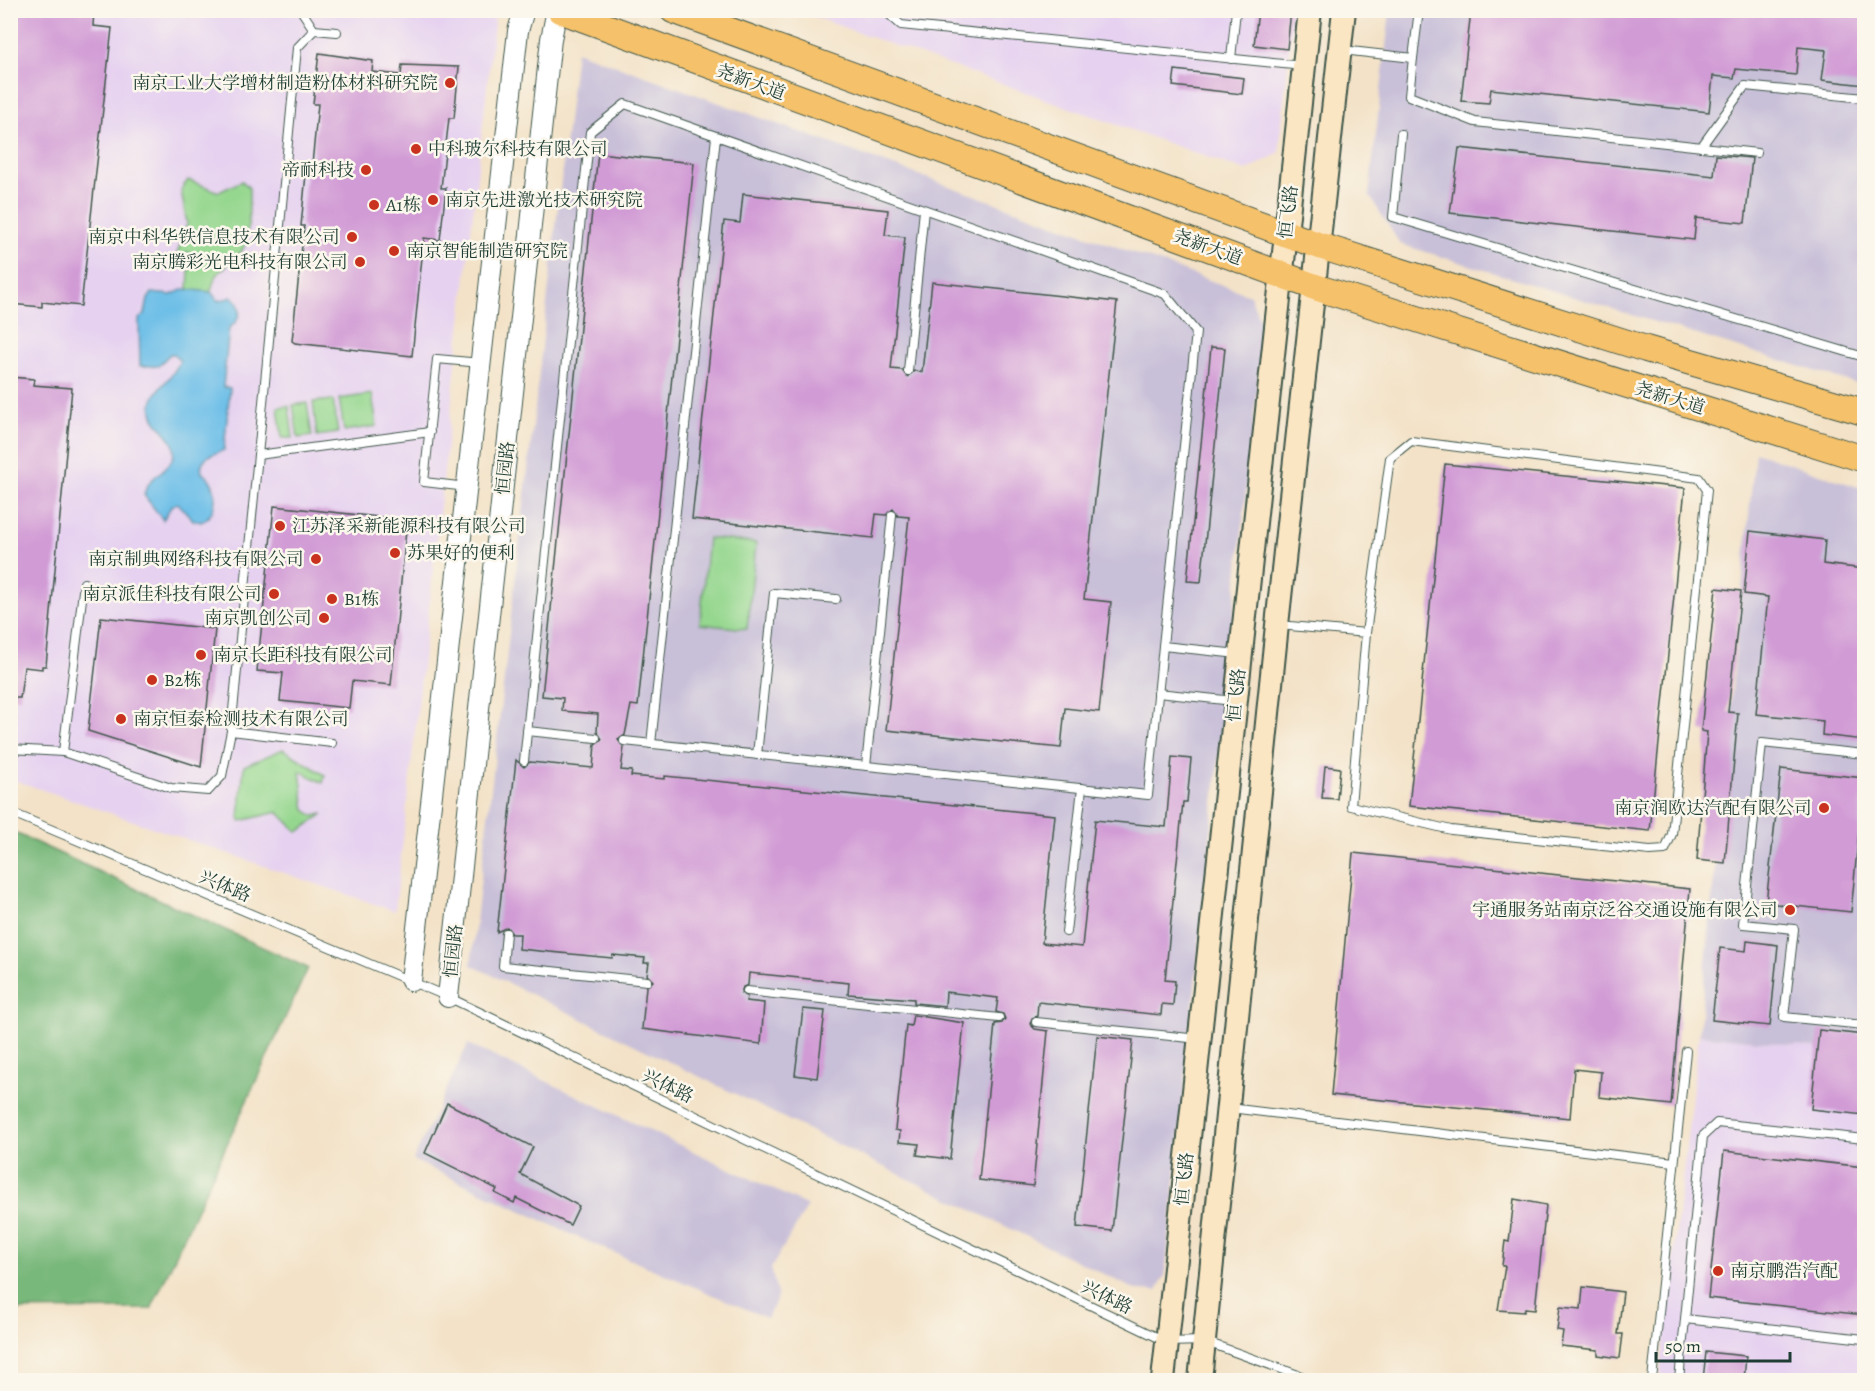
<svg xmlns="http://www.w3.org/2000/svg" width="1875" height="1391" viewBox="0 0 1875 1391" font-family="Alegreya,'Noto Serif SC',serif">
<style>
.built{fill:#e6d2f0}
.industrial{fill:#c8bfd8}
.green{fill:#95d78f;stroke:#5a8a62;stroke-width:1.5}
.forest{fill:#78b87a;stroke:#4c7a57;stroke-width:1.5}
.water{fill:#6cbee8;stroke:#467e8e;stroke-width:1.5}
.building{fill:#d19bd5}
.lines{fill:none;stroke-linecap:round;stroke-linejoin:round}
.service-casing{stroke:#3f564a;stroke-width:10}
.tertiary-casing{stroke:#3f564a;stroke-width:22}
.secondary-casing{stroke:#3f564a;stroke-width:26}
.primary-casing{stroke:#3f564a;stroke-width:28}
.service{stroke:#fff;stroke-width:8}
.tertiary{stroke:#fff;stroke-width:20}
.secondary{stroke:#fbe6c4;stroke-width:22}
.primary{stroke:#f5c16b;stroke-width:26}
.poi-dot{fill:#c8321e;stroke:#fbf7ec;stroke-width:2}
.labels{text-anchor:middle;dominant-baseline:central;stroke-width:5;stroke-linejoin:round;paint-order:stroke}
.street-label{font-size:18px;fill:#1f3d34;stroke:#fbf7ec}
.poi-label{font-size:18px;fill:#1f3d34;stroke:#fbf7ec;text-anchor:start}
</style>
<rect width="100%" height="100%" fill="#fbf7ec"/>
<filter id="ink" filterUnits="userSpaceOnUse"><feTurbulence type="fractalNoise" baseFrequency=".0167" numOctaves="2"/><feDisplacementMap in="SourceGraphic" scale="12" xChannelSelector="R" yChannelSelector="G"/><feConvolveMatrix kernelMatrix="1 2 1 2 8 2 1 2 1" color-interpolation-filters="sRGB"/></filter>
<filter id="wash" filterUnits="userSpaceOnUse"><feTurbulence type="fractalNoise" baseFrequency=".008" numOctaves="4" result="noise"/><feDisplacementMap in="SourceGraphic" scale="24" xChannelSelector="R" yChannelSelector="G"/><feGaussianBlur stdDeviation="1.35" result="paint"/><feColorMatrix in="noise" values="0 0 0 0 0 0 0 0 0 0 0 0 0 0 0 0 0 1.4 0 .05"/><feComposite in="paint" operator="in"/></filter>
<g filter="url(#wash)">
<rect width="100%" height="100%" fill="#f3e2c7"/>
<g class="built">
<path d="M479,10L495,16L395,911L11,779V11Z"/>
<path d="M798,11H1293L1279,153L1246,171Z"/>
<path d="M1699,1035L1864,1052V1380H1659Z"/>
</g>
<g class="industrial">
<path d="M1390,11H1864V386L1400,244L1369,195Z"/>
<path d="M576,51L1250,295L1263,329L1165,1276L1157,1291L1136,1290L471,965Z"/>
<path d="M1755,452L1864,489V1052L1699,1035Z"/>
<path d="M468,1044L808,1206L771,1268L778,1297L767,1318L575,1236L413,1160Z"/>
</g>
<g class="green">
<path d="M188,180L219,192L242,181L249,188C249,203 250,237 243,249C231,268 215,266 211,292L188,290L190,253L186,252L185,262L179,264L177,254L187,224L181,190Z"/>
<path d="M372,394L377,426L344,431L339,399Z"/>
<path d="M333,400L338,433L317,436L313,402Z"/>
<path d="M307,403L312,436L298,438L293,405Z"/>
<path d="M289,406L293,438H282L278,407Z"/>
<path d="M708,538L756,543L747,629L700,624Z"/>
<path d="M283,749L325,775L323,783L300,771L305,810L314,816L323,814L298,832L278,812L240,821L239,817L244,766Z"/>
</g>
<path class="forest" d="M11,831L308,968L151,1309L11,1310Z"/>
<path class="water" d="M184,289L211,292L218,301L232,297C244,306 241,320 229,328L223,387L230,388L224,450C212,455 198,457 202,473C219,481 220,514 201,522L193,520L178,503L172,505L163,520L144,495C149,473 170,472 174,454C178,433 144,424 153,400C157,387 174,377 180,361L174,354H170L158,366H140L139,319L145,314L148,299L152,293L171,295Z"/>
<g id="blocks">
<g class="building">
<path d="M10,10H94L93,26L112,28L81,306L42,302V307L10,304Z"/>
<path d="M1258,10H1291L1287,49L1254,45Z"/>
<path d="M1471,10H1864V85L1822,80L1826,50L1798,47L1796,75L1736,69L1734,78L1713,76L1709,112L1491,89L1489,103L1461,101Z"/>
<path d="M319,53L373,61L372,72L401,75L402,65L459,67L454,118H449L441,188H446L440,240L424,238L412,356L295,343L292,341L304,226H301L306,174H311L318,104H313Z"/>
<path d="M1175,70L1244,78L1242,94L1173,86Z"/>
<path d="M1459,148L1714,176L1716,155L1752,158L1745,223L1696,218L1694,240L1450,213Z"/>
<path d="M598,153L694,163L638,706L631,705L625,735L618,740L624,747L621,770L632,771L631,776L665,779V776L1055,815L1042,943L1082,947L1095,820L1166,827L1172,757L1191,759L1187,802H1183L1165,980L1175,981L1173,1005L1162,1004L1161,1015L1038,1002L1037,1016L1032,1018L1030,1024L1035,1029L1048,1031L1033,1186L979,1180L995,1024L1002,1023L1005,1019L1003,1014L996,1012L998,998L946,992L945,1006L914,1003V999L848,994L849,983L749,973L748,985L743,987L741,993L747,997L746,1001L764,1003L761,1044L642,1029L646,987L653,981L647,975L649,963H644L645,958L613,955L612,958L519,949L520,934H512L507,927L497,932L516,760L524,767L530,762L593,768L595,744L602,739L597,732L598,714L562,711L563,698L542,696Z"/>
<path d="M743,194L888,210L885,235L905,237L891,369L902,370L907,377L914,371L922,372L932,282L1117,302L1084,599L1111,602L1099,712L1065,708L1061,748L886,730L909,517L898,516L893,509L886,515L876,514L873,538L692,519L724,221L740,223Z"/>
<path d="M1211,347L1225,348L1201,582L1187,581Z"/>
<path d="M10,377L34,379L33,385L72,388L46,666H42V669L24,667L20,698H10Z"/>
<path d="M1445,464L1685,488L1650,831L1409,806Z"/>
<path d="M274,506L407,520L391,685L352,681L349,708L280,701L283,673L257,671Z"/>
<path d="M1750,531L1825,540L1823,564L1864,569V740L1822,735L1823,721L1756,714L1768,597L1744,594Z"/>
<path d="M1716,588L1741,591L1728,712L1738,713L1725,863L1697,860L1707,732L1701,731Z"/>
<path d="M101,617L215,629L201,767L88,731Z"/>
<path d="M1325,766L1340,768L1337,799L1322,798Z"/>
<path d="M1781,769L1864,778L1851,912L1766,903Z"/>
<path d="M1353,853L1690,889L1671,1105L1599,1097L1601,1072L1574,1069L1570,1118L1331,1095Z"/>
<path d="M1747,941L1778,945L1770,1026L1712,1020L1720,948L1746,951Z"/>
<path d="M803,1009L825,1011L817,1078L795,1075Z"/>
<path d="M913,1015L964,1023L950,1159L917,1155L919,1144L899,1142L900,1131L895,1130L906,1025L911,1026Z"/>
<path d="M1819,1030L1864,1035V1115L1811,1109Z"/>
<path d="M1097,1036L1133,1040L1112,1231L1077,1227Z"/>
<path d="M447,1103L533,1147L520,1174L579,1206L570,1225L516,1198L514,1203L495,1193L497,1189L425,1153Z"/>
<path d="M1724,1151L1864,1167V1315L1708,1298Z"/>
<path d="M1514,1199L1546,1205L1535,1310L1525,1309L1524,1312L1498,1310L1505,1266H1502L1505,1241L1509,1242Z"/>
<path d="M1583,1287L1623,1292L1618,1334H1623L1620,1358L1598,1355V1350L1561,1346L1563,1331L1557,1330L1560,1307L1581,1309Z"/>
<path d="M1706,1352L1746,1356L1744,1380H1703Z"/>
</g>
</g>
</g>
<g filter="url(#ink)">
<use href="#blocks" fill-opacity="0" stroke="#3f564a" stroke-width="1.5"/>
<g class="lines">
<defs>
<g id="service">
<path d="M301,10L314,30"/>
<path d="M884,10L901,25L1303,66"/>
<path d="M337,32L314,30L297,48L258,455L430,432"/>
<path d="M1342,50L1413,58L1409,96L1475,122L1757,153"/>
<path d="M1413,58L1419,10"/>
<path d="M1231,59L1236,10"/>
<path d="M1401,134L1393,217L1864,357"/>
<path d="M1701,147L1745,86L1864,98"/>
<path d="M908,371L924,210"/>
<path d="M258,455L231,731L332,743"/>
<path d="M467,487L424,482L437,359L481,363"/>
<path d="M84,583L63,752L171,788L208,791L222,776L231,731"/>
<path d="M1279,625L1366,633L1390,458L1411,441L1699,478L1707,490L1672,834L1665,850L1650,851L1451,830L1351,806L1366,633"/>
<path d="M1158,693L1234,701"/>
<path d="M527,731L596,738"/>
<path d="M624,741L1148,795L1163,646"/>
<path d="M651,744L716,137"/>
<path d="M10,749L63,752"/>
<path d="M1864,754L1762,743L1743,924L1794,929L1784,1017L1864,1025"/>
<path d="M757,755L774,593L836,599"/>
<path d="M524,761L590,132L625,104L1165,294L1196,332L1163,646L1238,654"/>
<path d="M866,766L892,515"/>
<path d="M10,812L448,997L1167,1342L1204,1341L1312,1380"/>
<path d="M1066,932L1082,788"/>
<path d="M506,933L503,966L647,981"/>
<path d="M747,991L999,1018"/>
<path d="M1036,1022L1199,1039"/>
<path d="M1230,1108L1674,1162"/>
<path d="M1685,1319L1864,1339"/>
<path d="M1652,1380L1686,1051"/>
<path d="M1679,1380L1703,1136L1717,1123L1864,1139"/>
</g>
<g id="tertiary">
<path d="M411,981L518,31L524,10"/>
<path d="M448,997L551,39L557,10"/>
</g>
<g id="secondary">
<path d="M1163,1380L1310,10"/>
<path d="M1200,1380L1277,625L1344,10"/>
</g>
<g id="primary">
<path d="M560,10L1315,287L1864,459"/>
<path d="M673,10L1320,246L1646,349L1864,412"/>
</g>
</defs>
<use href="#service" class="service-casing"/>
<use href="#tertiary" class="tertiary-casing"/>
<use href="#secondary" class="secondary-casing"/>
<use href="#primary" class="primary-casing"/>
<use href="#service" class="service"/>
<use href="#tertiary" class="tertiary"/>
<use href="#secondary" class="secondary"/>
<use href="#primary" class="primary"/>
</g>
</g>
<g class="poi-dot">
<circle cx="450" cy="83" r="6"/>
<circle cx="416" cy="149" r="6"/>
<circle cx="366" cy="170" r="6"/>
<circle cx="433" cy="200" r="6"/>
<circle cx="374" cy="205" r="6"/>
<circle cx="352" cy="237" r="6"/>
<circle cx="394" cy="251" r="6"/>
<circle cx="360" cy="262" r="6"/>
<circle cx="280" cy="526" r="6"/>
<circle cx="395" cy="553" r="6"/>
<circle cx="316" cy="559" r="6"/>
<circle cx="274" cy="594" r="6"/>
<circle cx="332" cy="599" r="6"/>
<circle cx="324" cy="618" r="6"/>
<circle cx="201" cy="655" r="6"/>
<circle cx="152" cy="680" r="6"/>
<circle cx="121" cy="719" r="6"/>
<circle cx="1824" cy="808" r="6"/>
<circle cx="1790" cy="910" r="6"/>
<circle cx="1718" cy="1271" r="6"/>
</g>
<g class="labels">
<g class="street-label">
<text transform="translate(751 82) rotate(20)">尧新大道</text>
<text transform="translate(1288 212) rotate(-83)">恒飞路</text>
<text transform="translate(1208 247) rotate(20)">尧新大道</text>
<text transform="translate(1670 398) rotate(17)">尧新大道</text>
<text transform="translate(505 468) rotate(-84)">恒园路</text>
<text transform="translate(1236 695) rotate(-84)">恒飞路</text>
<text transform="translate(225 886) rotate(23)">兴体路</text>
<text transform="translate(453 951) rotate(-84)">恒园路</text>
<text transform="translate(668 1086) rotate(26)">兴体路</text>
<text transform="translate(1184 1179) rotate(-84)">恒飞路</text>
<text transform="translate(1107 1297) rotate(26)">兴体路</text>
</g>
<g class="poi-label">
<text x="438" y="83" text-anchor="end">南京工业大学增材制造粉体材料研究院</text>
<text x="428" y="149">中科玻尔科技有限公司</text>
<text x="354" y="170" text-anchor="end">帝耐科技</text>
<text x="445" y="200">南京先进激光技术研究院</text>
<text x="386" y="205">A1栋</text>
<text x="340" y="237" text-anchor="end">南京中科华铁信息技术有限公司</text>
<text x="406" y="251">南京智能制造研究院</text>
<text x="348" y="262" text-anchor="end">南京腾彩光电科技有限公司</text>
<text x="292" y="526">江苏泽采新能源科技有限公司</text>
<text x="407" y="553">苏果好的便利</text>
<text x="304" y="559" text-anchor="end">南京制典网络科技有限公司</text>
<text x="262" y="594" text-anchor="end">南京派佳科技有限公司</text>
<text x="344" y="599">B1栋</text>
<text x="312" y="618" text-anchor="end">南京凯创公司</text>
<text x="213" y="655">南京长距科技有限公司</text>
<text x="164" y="680">B2栋</text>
<text x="133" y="719">南京恒泰检测技术有限公司</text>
<text x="1812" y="808" text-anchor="end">南京润欧达汽配有限公司</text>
<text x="1778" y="910" text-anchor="end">宇通服务站南京泛谷交通设施有限公司</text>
<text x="1730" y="1271">南京鹏浩汽配</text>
</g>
</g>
<rect width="1875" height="1391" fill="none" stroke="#fbf7ec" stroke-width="36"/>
<path d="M1656 1352v9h134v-9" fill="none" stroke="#1f3d34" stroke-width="3"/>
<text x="1665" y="1352" font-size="18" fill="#1f3d34" stroke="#fbf7ec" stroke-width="4.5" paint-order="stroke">50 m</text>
</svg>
